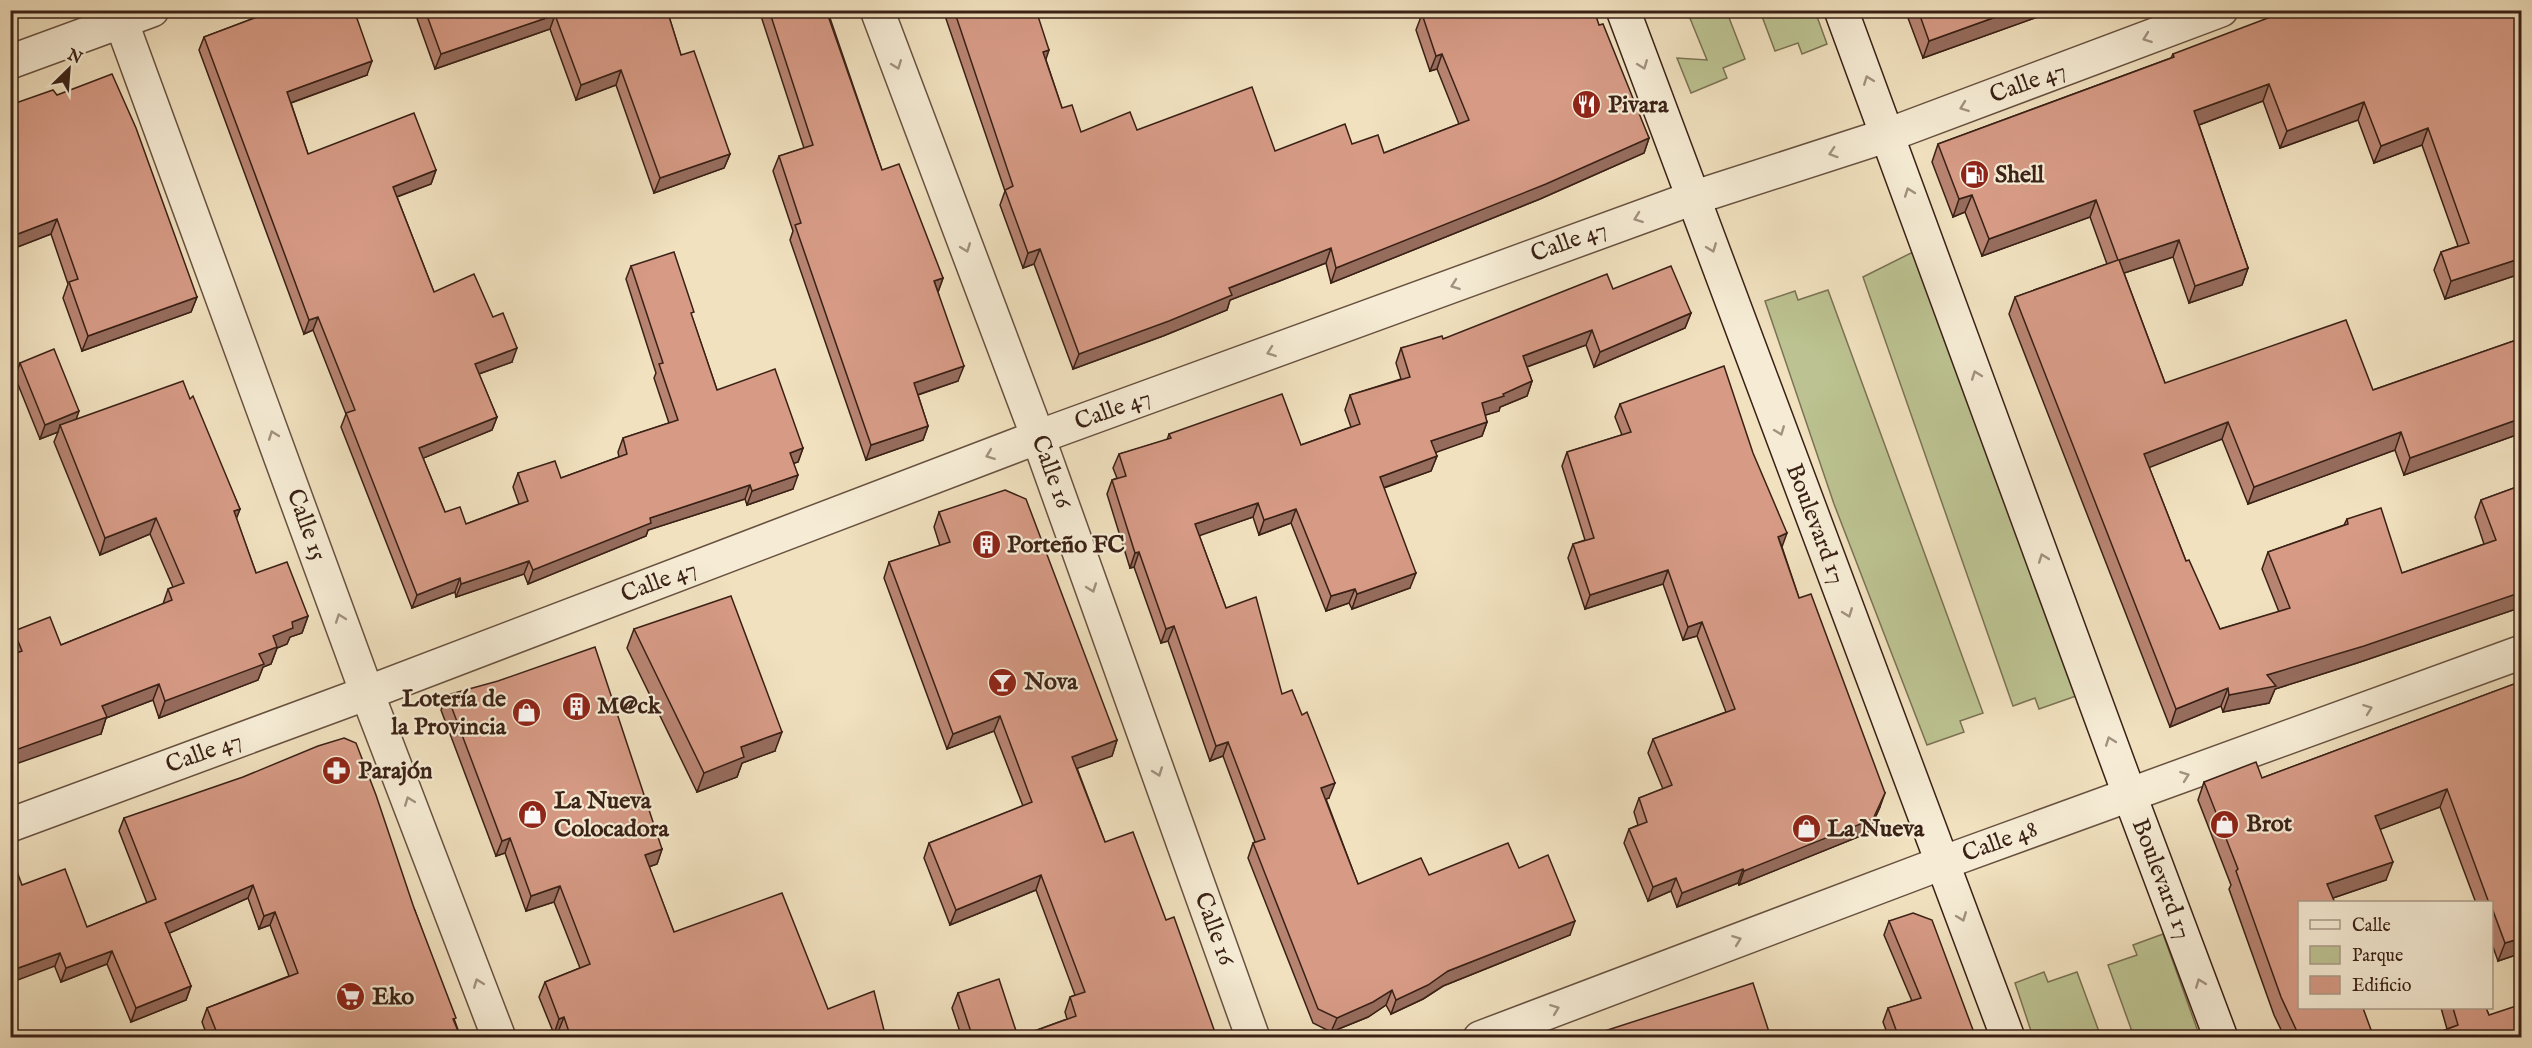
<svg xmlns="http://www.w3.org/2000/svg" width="2532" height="1048" viewBox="0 0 2532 1048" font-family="'IM FELL English',serif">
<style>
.green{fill:#bcc291;stroke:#7b7254;stroke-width:1.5}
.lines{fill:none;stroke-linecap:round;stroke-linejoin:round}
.minor-casing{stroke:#685140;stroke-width:36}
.secondary-casing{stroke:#3a2116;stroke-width:36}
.minor{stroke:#f6ecd5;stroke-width:33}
.secondary{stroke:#f6ecd5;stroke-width:33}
.wall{fill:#b88472;stroke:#3a2116;stroke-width:1.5}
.shaded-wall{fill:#966c5d;stroke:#3a2116;stroke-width:1.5}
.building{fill:#d69a85;stroke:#3a2116;stroke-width:1.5}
.oneway{stroke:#a1917f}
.labels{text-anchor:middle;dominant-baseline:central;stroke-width:4.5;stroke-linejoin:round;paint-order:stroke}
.street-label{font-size:24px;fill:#3a2116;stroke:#f6ecd5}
.poi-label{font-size:24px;font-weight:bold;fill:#3a2116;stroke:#f6ecd5;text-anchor:start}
</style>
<rect width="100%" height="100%" fill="#f1e1bf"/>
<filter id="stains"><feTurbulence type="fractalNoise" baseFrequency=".00333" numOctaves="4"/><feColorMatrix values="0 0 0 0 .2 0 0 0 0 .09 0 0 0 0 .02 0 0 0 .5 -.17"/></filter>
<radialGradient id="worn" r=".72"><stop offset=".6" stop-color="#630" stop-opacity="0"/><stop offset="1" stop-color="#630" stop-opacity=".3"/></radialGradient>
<g class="green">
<path d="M1726,10L1745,59L1723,68L1727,78L1691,93L1677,58L1707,60L1687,11Z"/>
<path d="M1760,11H1815L1827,44L1802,54L1798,43L1775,51Z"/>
<path d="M1913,252L2076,696L2039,709L2035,698L2013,706L1863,277Z"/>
<path d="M1828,290L1983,713L1960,721L1964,732L1927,745L1834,504L1765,301L1795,291L1798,300Z"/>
<path d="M2163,934L2200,1037H2134L2108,965L2137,955L2133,945Z"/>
<path d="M2044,972L2048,982L2077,972L2101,1037H2033L2015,983Z"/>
</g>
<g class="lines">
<defs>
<g id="minor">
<path d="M117,10L367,693L499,1038"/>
<path d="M877,10L1038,437L1253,1038"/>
<path d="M10,62L152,10"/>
<path d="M10,825L367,693L1038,437L1693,198L1888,135L2221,10"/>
<path d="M1480,1038L1942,863L2522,652"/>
</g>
<g id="secondary">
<path d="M1623,10L2008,1038"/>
<path d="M1841,10L2130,796L2221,1038"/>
</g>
</defs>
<use href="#minor" class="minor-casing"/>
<use href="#secondary" class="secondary-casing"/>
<use href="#minor" class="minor"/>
<use href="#secondary" class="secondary"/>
</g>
<g class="wall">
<path d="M266,10L367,75L291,103L308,154L436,170L431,184L397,197L434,292L512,362L479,374L497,417L492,430L423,458L445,512L466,524L519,504L513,487L518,473L561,478L619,457L618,452L623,438L669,423L654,378L656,373L626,279L631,266L692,317L717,390L803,448L798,462L794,463L793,489L747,505L745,499L648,530L646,536L528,584L524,574L456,597L455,592L412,608L341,427L346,414L313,330L304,334L199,50L204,37L265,14Z"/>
<path d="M414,10H667L681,55L730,154L724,168L654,193L616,85L576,100L550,29L435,69Z"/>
<path d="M759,10H832L830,18L882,170L943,278L938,292L958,381L918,395L928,426L923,440L866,460L790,240L793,231L773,171L779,156L804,148Z"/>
<path d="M943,10H1036L1046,60L1062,108L1081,132L1137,130L1275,151L1352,144L1384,153L1459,124L1437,69L1430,71L1416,30L1422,14L1599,25L1649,138L1644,153L1540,199L1331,283L1326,263L1230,300L1227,310L1163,336L1073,369L1034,264L1023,268L1000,205L1005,191Z"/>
<path d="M1905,10H2057L1923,58Z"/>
<path d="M2522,10V279L2520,274L2445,299L2434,270L2441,252L2458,246L2422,145L2374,163L2358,120L2280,148L2263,101L2199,125L2248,268L2242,285L2189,303L2173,257L2124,273L2165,383L2373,390L2522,338V433L2404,475L2395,450L2248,504L2222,439L2149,467L2186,561L2220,629L2279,612L2262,569L2268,552L2344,525L2347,519L2402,573L2484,544L2475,517L2481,500L2522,485V607L2357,663L2275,689L2269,703L2223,712L2221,706L2170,727L2009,314L2015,297L2107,264L2090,217L1982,256L1965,212L1953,217L1932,162L1938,144L2171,58L2173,54Z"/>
<path d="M10,105L197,297L191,312L82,351L63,298L68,284L51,234L10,250Z"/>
<path d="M1613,289L1691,313L1685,328L1594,367L1586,345L1527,367L1532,381L1527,396L1500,407L1499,411L1485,415L1487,422L1482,436L1435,452L1437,456L1431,471L1384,488L1410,588L1352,609L1349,603L1326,611L1291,523L1259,535L1253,517L1199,535L1226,608L1282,694L1329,798L1326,799L1358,884L1429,875L1519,868L1570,935L1443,986L1423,999L1391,1014L1386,1005L1368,1017L1331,1032L1313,1023L1248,858L1253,843L1255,842L1223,756L1210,761L1168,641L1161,643L1134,567L1130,568L1107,494L1112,480L1117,478L1113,468L1119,454L1167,440L1169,434L1301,445L1351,427L1345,410L1350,395L1401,379L1396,363L1401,348L1443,339Z"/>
<path d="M20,363L76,420L190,399L240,509L236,518L256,573L308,616L302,633L290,637L287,644L277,648L271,664L263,667L258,680L159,718L153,700L106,718L101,734L11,655L10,641L14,631L61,645L163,604L168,589L173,587L150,534L100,555L54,442L58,432L40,439L15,377Z"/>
<path d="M1620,404L1782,547L1799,598L1880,807L1868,833L1739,885L1738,883L1677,907L1671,891L1648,901L1624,843L1629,829L1638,825L1634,812L1639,798L1663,789L1648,753L1653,739L1726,712L1697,636L1683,640L1663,584L1585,609L1568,558L1573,544L1585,540L1562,466L1567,452L1622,435L1615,417Z"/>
<path d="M939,512L1117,740L1112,756L1077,768L1105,842L1166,920L1217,1038H962L952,1008L958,993L1018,1037L1067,1019L1065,1012L1070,997L1075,995L1036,890L950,925L924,858L929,843L1023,806L994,731L947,749L884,578L889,562L940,546L934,527Z"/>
<path d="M634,629L775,751L742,763L737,777L697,792L627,648Z"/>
<path d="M2522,681V953L2498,961L2492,944V903H2476L2440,807L2380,829L2386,880L2333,898L2300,903L2374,1038H2285L2274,1015L2229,889L2231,885L2198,800L2204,782L2262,778Z"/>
<path d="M447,695L662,849L657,864L649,867L674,932L886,1038H560L558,1032L554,1034L539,997L545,982L580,968L554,902L526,911L505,853L496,856L441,710Z"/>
<path d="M124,818L414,908L461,1038H208L202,1022L207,1008L289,976L270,925L259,929L248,898L169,933L191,986L186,1000L131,1022L107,964L61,982L22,885L87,927L147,903L119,831Z"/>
<path d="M1889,921L1976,1038H1889L1883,1022L1888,1008L1912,1001L1884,935Z"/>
<path d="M2441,1008H2486L2489,1015L2447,1029Z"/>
</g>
<g class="shaded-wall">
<path d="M824,10H832L830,18Z"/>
<path d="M2015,10H2057L1923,58L1929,41Z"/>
<path d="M555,15L550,29L435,69L441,54Z"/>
<path d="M1049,50L1044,65L1043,52Z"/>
<path d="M1442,54L1437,69L1430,71L1436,56Z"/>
<path d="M372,61L367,75L282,106L287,92Z"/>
<path d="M621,70L616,85L576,100L581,85Z"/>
<path d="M2269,84L2263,101L2188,129L2194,111Z"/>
<path d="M2364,102L2358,120L2280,148L2287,131Z"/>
<path d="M2428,128L2422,145L2374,163L2381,146Z"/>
<path d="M1649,138L1644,153L1540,199L1331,283L1336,268Z"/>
<path d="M730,154L724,168L654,193L660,178Z"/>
<path d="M436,170L431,184L388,200L393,187Z"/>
<path d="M1972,195L1965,212L1953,217L1959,199Z"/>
<path d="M2096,200L2090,217L1982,256L1989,239Z"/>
<path d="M57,219L51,234L10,250V237Z"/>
<path d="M2179,240L2173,257L2112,277L2119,260Z"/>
<path d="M1331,248L1326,263L1230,300L1227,310L1163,336L1073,369L1079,354L1229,288Z"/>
<path d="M1040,249L1034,264L1023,268L1028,253Z"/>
<path d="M2522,258V269L2520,274L2445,299L2451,281Z"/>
<path d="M2248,268L2242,285L2189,303L2195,286Z"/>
<path d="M943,278L938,292L934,281Z"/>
<path d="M197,297L191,312L82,351L88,336Z"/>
<path d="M1691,313L1685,328L1594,367L1600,352Z"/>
<path d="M318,317L313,330L304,334L309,320Z"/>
<path d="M1592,330L1586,345L1518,370L1523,356Z"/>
<path d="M517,348L512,362L470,377L475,364Z"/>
<path d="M964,366L958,381L908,398L914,383Z"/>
<path d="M1532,381L1527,396L1500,407L1499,411L1476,418L1482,403Z"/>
<path d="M79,411L74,426L60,425L58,432L40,439L45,425Z"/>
<path d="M497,417L492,430L414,462L419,448Z"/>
<path d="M2522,418V433L2404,475L2410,458Z"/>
<path d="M1487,422L1482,436L1426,456L1431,441Z"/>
<path d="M2228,422L2222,439L2138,472L2144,454Z"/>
<path d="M928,426L923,440L866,460L871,445Z"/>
<path d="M2401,432L2395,450L2248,504L2254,487Z"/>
<path d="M803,448L798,462L785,466L790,453Z"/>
<path d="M1437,456L1431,471L1374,491L1380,477Z"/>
<path d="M798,475L793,489L747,505L752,491Z"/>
<path d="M750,485L745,499L648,530L646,536L528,584L533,570L650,518Z"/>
<path d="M1258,503L1253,517L1190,539L1195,524Z"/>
<path d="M240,509L234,525V511Z"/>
<path d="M1296,509L1291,523L1259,535L1264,520Z"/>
<path d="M156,518L150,534L100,555L105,538Z"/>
<path d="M1787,533L1782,547L1778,537Z"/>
<path d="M1139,552L1134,567L1130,568L1135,553Z"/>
<path d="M529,561L524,574L456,597L461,584Z"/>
<path d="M1668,570L1663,584L1585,609L1590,595Z"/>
<path d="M1416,573L1410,588L1352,609L1357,594Z"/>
<path d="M460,578L455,592L412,608L417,595Z"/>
<path d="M1355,589L1349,603L1326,611L1331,596Z"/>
<path d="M2522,592V607L2357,663L2275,689L2269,703L2223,712L2229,695L2267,675Z"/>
<path d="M308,616L302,633L290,637L287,644L277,648L271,664L263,667L258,680L159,718L165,701L259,654L273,636L292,622Z"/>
<path d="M1702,622L1697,636L1683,640L1688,627Z"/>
<path d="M1174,626L1168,641L1161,643L1166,629Z"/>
<path d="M159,684L153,700L106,718L101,734L10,766V752L102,706Z"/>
<path d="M2228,688L2221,706L2170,727L2176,709Z"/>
<path d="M1000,716L994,731L947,749L953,734Z"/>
<path d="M782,732L775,751L742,763L737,777L697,792L704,773L741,747Z"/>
<path d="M1117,740L1112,756L1067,772L1072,757Z"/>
<path d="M1228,742L1223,756L1210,761L1216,746Z"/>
<path d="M1335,783L1329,798L1316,803L1321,788Z"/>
<path d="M2447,789L2440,807L2368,834L2375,816Z"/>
<path d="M1885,793L1880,807L1868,833L1739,885L1744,871Z"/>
<path d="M510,838L505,853L496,856L502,841Z"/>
<path d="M662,849L657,864L639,870L645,855Z"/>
<path d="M2393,862L2386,880L2321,902L2327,884Z"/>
<path d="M1743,869L1738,883L1677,907L1682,893Z"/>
<path d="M1041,875L1036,890L950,925L956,910Z"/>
<path d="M1676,878L1671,891L1648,901L1653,887Z"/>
<path d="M253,885L248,898L161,937L165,923Z"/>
<path d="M560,886L554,902L526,911L531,896Z"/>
<path d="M275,912L270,925L259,929L264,916Z"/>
<path d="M1575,921L1570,935L1443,986L1423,999L1391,1014L1396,1000L1448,971Z"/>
<path d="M2522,938V953L2498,961L2505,943Z"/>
<path d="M112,951L107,964L61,982L66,968Z"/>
<path d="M60,953L55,966L10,983V971Z"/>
<path d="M191,986L186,1000L131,1022L136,1008Z"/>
<path d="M1392,990L1386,1005L1368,1017L1331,1032L1337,1018Z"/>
<path d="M564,1017L558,1032L554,1034L559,1019Z"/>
</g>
<g class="building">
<path d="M267,10H354L372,61L287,92L308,154L414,113L436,170L393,187L434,292L474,274L493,317L503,313L517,348L475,364L497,417L419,448L445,512L460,507L466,524L528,501L518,473L555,461L561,478L627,454L623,438L678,420L659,364L663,363L631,266L674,252L694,312L691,313L717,390L775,369L803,448L790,453L798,475L752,491L750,485L650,518L651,523L533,570L529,561L461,584L460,578L417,595L346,413L355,410L318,317L309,320L204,37L268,13Z"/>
<path d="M425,10H667L681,55L694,51L730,154L660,178L621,70L581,85L555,15L441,54Z"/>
<path d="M769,10H826L882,170L899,164L943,278L934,281L964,366L914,383L928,426L871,445L795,225L801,223L779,156L813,145Z"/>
<path d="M954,10H1036L1049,50L1043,52L1062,108L1072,105L1081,132L1130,112L1137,130L1252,87L1275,151L1345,124L1352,144L1378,135L1384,153L1469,120L1442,54L1436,56L1422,14L1433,10H1594L1599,25L1603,24L1649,138L1546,184L1336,268L1331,248L1229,288L1232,295L1169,321L1079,354L1040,249L1028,253L1005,190L1013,186Z"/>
<path d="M1918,10H2015L1929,41Z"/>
<path d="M2289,10H2522V258L2451,281L2441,252L2469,243L2428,128L2381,146L2364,102L2287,131L2269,84L2194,111L2248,268L2195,286L2179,240L2119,260L2165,383L2346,320L2373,390L2522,338V418L2410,458L2401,432L2254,487L2228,422L2144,454L2186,561L2189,560L2220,629L2290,608L2268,552L2348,524L2347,519L2381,508L2402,573L2496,540L2481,500L2522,485V592L2364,646L2267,675L2276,686L2229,695L2228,688L2176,709L2015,297L2118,260L2096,200L1989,239L1972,195L1959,199L1938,144L2174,57L2173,54Z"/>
<path d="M112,74L136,128L197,297L88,336L69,282L78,279L57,219L10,237V105L53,90L57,95Z"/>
<path d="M1671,266L1691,313L1600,352L1592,330L1523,356L1532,381L1503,394L1504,396L1482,403L1487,422L1431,441L1437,456L1380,477L1416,573L1357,594L1355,589L1331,596L1296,509L1264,520L1258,503L1195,524L1226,608L1256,597L1282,694L1292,690L1302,715L1307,712L1335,783L1321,788L1358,884L1421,858L1429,875L1508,843L1519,868L1548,855L1575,921L1448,971L1428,985L1396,1000L1392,990L1373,1002L1337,1018L1318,1009L1253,843L1265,839L1228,742L1216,746L1174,626L1166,629L1139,552L1135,553L1112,480L1126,476L1119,454L1171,438L1169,434L1282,394L1301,445L1360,424L1350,395L1410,377L1401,348L1442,336L1443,339L1607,274L1613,289Z"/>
<path d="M54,349L79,411L45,425L20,363Z"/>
<path d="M1724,366L1753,453L1787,533L1778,537L1799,598L1811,594L1885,793L1873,819L1744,871L1743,869L1682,893L1676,878L1653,887L1629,829L1647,822L1639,798L1672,785L1653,739L1735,709L1702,622L1688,627L1668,570L1590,595L1573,544L1594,538L1567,452L1631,432L1620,404Z"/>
<path d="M183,381L190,399L193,396L240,509L234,511L256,573L287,562L308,616L292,622L293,628L273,636L277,647L259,654L264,664L165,701L159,684L102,706L107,717L10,752V655L22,651L14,631L50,617L61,645L172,600L168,589L184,583L156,518L105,538L60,425Z"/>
<path d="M1005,490L1026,499L1117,740L1072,757L1105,842L1133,832L1166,920L1174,917L1217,1038H973L958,993L999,979L1018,1037L1076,1016L1070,997L1085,992L1041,875L956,910L929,843L1032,802L1000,716L953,734L889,562L950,542L939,512Z"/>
<path d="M731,596L782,732L741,747L744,757L704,773L634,629Z"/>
<path d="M595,647L662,849L645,855L674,932L782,893L828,1009L874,991L886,1038H571L564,1017L559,1019L545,982L590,964L560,886L531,896L510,838L502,841L447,695L498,681Z"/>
<path d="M2522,681V938L2505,943L2492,908V903H2489L2447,789L2375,816L2393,862L2327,884L2335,903H2300V1008H2363L2374,1038H2300L2281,997L2236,871L2238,869L2204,782L2256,762L2262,778Z"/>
<path d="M344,738L356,743L376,795L414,908L456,1018L453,1019L461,1038H219L207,1008L298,973L275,912L264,916L253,885L165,923L191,986L136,1008L112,951L66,968L60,953L10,971V871L16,869L22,885L65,869L87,927L156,899L124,818L243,777L318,746Z"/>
<path d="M1913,913L1932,920L1976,1038H1899L1888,1008L1921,998L1889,921Z"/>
<path d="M1753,983L1771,1038L1586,1037Z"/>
<path d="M2522,1004V1038H2424L2458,1025L2453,1008H2486L2489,1015Z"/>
</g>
<defs><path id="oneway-chevron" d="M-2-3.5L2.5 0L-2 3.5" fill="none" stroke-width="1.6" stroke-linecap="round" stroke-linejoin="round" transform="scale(1.5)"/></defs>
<g class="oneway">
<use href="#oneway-chevron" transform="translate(2147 38) rotate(160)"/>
<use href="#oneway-chevron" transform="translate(897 65) rotate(69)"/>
<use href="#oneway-chevron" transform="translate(1643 65) rotate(69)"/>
<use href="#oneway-chevron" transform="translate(1868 80) rotate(-111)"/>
<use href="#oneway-chevron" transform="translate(1964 107) rotate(160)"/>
<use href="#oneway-chevron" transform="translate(1833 153) rotate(162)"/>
<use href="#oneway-chevron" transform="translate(1909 192) rotate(-110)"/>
<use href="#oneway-chevron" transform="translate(1638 218) rotate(160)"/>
<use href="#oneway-chevron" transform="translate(966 248) rotate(69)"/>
<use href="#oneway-chevron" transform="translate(1712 248) rotate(69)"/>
<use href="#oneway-chevron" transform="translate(1455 285) rotate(160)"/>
<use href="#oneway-chevron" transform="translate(1271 352) rotate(160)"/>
<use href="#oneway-chevron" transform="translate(1976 375) rotate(-110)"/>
<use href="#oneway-chevron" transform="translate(1780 431) rotate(69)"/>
<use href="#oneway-chevron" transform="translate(273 435) rotate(-110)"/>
<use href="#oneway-chevron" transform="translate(990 455) rotate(159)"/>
<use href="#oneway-chevron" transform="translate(2043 558) rotate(-110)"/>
<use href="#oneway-chevron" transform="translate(1092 588) rotate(70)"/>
<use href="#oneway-chevron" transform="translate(1848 613) rotate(69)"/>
<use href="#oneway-chevron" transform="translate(340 618) rotate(-110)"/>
<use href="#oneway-chevron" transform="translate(2368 709) rotate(-20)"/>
<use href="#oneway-chevron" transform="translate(2110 741) rotate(-110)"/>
<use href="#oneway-chevron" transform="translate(1158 772) rotate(70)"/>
<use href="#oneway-chevron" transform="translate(2185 776) rotate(-20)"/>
<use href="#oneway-chevron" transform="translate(409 801) rotate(-111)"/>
<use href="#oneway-chevron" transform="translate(1962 917) rotate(69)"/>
<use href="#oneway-chevron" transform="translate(1737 940) rotate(-21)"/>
<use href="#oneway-chevron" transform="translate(478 983) rotate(-111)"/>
<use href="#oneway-chevron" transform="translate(2200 983) rotate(-111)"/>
<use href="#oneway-chevron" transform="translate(1555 1009) rotate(-21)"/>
</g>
<defs>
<symbol id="restaurant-disc" viewBox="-11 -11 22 22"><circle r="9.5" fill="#8f2418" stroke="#f6ecd5"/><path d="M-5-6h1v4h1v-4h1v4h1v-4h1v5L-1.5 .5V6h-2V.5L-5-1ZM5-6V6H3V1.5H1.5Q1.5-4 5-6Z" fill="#fff"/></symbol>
<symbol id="fuel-disc" viewBox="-11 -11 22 22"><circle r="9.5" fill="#8f2418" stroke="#f6ecd5"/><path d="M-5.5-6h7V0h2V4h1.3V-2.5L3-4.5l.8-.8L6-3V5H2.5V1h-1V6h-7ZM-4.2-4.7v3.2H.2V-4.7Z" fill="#fff"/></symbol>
<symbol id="building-disc" viewBox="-11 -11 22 22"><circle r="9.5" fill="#8f2418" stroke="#f6ecd5"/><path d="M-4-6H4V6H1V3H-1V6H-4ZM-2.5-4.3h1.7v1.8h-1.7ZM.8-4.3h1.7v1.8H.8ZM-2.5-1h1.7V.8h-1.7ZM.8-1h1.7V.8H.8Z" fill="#fff"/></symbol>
<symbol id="bar-disc" viewBox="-11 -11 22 22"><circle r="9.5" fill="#8f2418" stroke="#f6ecd5"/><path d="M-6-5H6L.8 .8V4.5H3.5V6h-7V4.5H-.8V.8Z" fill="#fff"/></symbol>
<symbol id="shop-disc" viewBox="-11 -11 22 22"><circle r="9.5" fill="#8f2418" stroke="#f6ecd5"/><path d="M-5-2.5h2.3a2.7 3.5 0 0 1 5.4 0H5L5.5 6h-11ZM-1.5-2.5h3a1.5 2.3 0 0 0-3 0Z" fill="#fff"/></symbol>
<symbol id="pharmacy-disc" viewBox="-11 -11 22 22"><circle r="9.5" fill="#8f2418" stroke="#f6ecd5"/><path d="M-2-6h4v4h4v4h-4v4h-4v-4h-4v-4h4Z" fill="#fff"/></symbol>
<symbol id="supermarket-disc" viewBox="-11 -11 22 22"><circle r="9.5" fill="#8f2418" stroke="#f6ecd5"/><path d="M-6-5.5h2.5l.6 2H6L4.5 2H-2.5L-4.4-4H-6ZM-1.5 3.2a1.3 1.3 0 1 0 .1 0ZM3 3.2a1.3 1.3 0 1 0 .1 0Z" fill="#fff"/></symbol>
</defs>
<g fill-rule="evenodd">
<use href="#restaurant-disc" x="1570" y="88" width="33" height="33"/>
<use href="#fuel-disc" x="1958" y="158" width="33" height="33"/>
<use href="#building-disc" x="970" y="528" width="33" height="33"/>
<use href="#bar-disc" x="986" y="666" width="33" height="33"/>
<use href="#building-disc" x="560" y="690" width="33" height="33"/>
<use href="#shop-disc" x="510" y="696" width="33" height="33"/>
<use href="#pharmacy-disc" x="320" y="754" width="33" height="33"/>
<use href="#shop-disc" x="516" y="798" width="33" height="33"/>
<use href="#shop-disc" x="2208" y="808" width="33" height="33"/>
<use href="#shop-disc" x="1790" y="812" width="33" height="33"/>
<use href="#supermarket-disc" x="334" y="980" width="33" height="33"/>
</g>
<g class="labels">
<g class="street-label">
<text transform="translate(2028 83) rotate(-20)">Calle 47</text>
<text transform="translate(1569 242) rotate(-20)">Calle 47</text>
<text transform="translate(1113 410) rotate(-20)">Calle 47</text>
<text transform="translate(1051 472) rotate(70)">Calle 16</text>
<text transform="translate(1815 524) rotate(69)">Boulevard 17</text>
<text transform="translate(306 525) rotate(70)">Calle 15</text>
<text transform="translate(659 582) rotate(-21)">Calle 47</text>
<text transform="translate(204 753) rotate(-20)">Calle 47</text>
<text transform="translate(2000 842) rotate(-20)">Calle 48</text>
<text transform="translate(2161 879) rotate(69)">Boulevard 17</text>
<text transform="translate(1214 929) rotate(70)">Calle 16</text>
</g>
<g class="poi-label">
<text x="1608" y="105">Pivara</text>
<text x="1995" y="175">Shell</text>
<text x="1007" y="545">Porteño FC</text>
<text x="1024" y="682">Nova</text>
<text x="506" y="699" text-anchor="end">Lotería de<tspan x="506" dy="28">la Provincia</tspan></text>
<text x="597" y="706">M@ck</text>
<text x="358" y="771">Parajón</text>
<text x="554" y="801">La Nueva<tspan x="554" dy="28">Colocadora</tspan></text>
<text x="2246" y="824">Brot</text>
<text x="1827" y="829">La Nueva</text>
<text x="372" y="997">Eko</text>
</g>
</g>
<rect width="2532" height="1048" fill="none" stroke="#f1e1bf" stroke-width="36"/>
<rect x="12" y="12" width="2508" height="1024" fill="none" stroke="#3a2116" stroke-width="3"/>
<rect x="18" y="18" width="2496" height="1012" fill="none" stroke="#3a2116" stroke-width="1.5"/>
<rect x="2298" y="901" width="195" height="108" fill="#f6ecd5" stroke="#ab9b89" stroke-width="1.5"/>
<rect x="2310" y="920" width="30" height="9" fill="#f6ecd5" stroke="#ab9b89" stroke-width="1.5"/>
<text x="2352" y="931" font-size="18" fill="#3a2116">Calle</text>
<rect x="2310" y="946" width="30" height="18" fill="#bcc291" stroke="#ab9b89" stroke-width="1.5"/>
<text x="2352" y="961" font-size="18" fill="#3a2116">Parque</text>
<rect x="2310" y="976" width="30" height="18" fill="#d69a85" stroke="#ab9b89" stroke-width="1.5"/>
<text x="2352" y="991" font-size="18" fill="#3a2116">Edificio</text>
<g transform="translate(69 69) rotate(25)" stroke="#f6ecd5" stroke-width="4.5" paint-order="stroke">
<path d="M0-4.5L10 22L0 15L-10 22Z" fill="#3a2116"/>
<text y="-9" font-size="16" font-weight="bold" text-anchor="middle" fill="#3a2116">N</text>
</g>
<rect width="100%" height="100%" filter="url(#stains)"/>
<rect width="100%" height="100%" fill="url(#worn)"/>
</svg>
